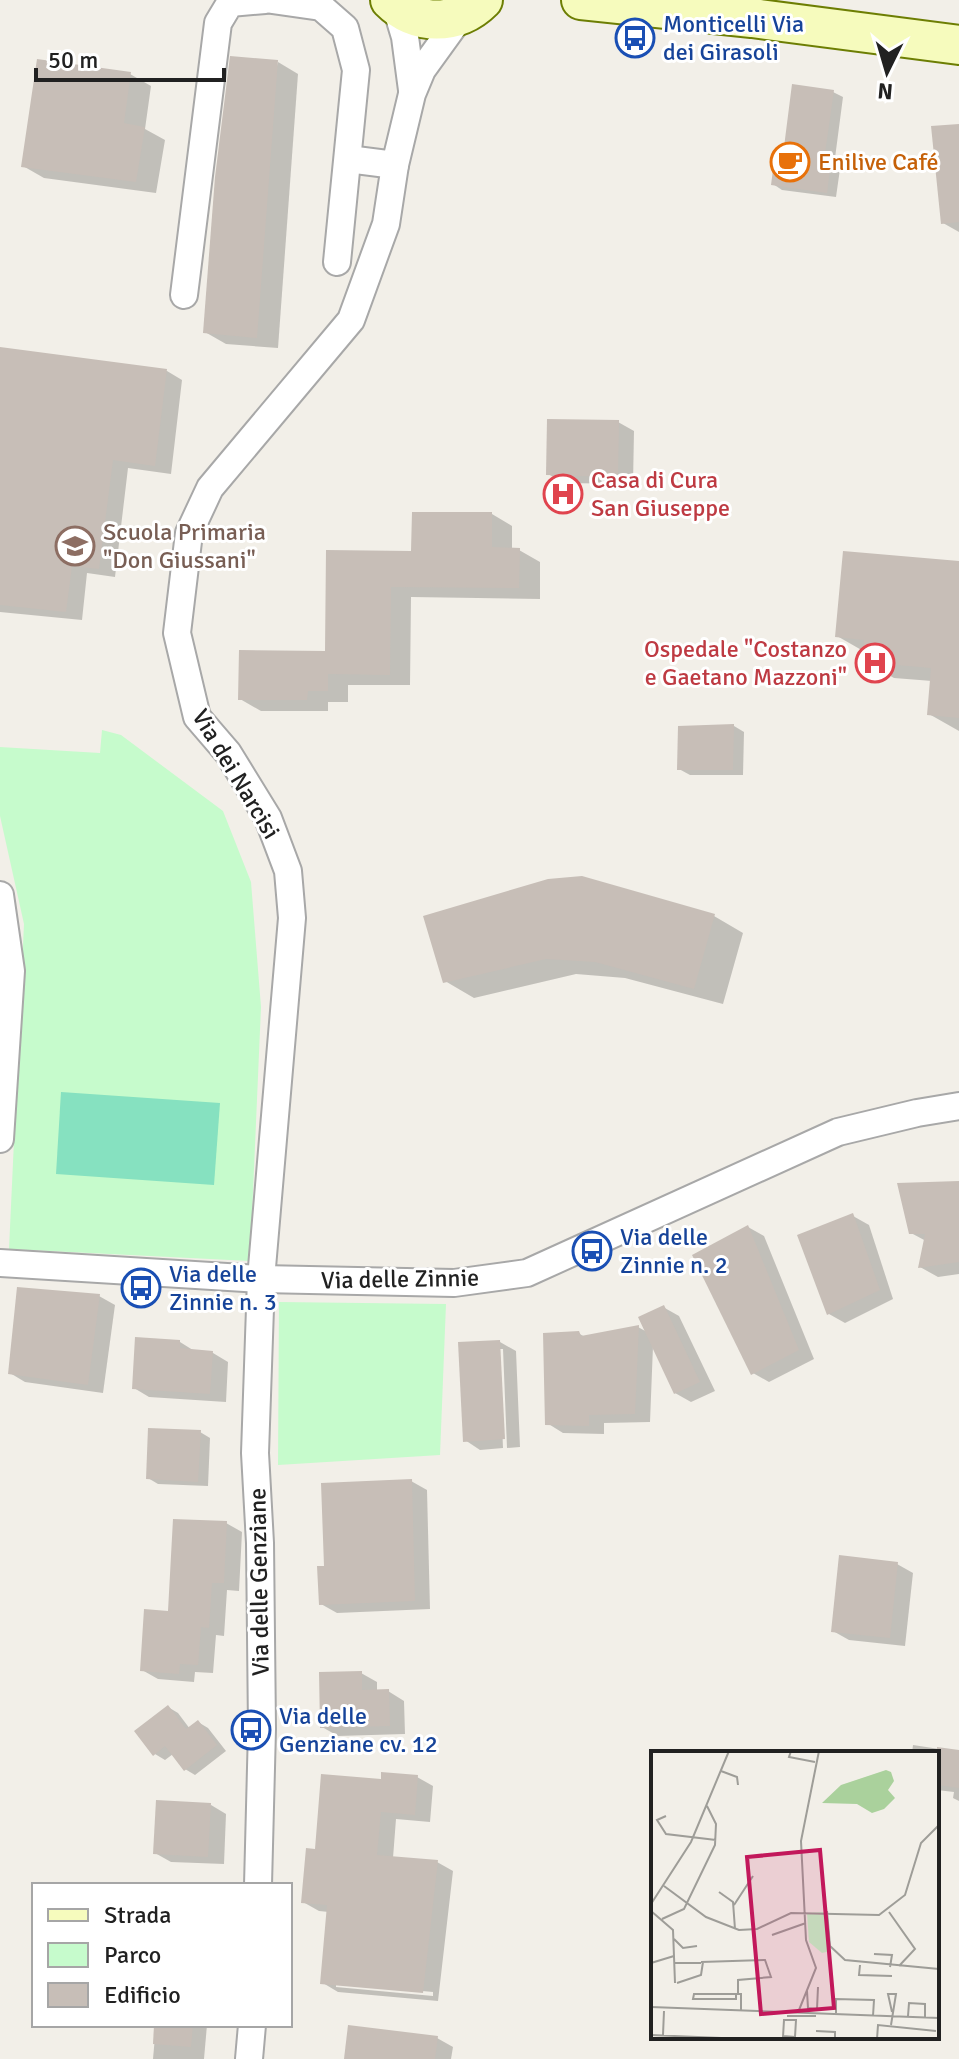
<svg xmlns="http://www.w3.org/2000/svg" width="959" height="2059" viewBox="0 0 959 2059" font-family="Signika,sans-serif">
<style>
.park{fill:#c6fbcc}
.pitch{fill:#86e1c0}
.shadow{fill:#0003;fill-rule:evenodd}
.building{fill:#c7beb7}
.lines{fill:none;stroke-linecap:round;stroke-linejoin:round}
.minor-casing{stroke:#a8a8a8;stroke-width:30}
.secondary-casing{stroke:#6d7e03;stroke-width:42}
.minor{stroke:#fff;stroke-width:26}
.secondary{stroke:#f6fbbd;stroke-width:38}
.labels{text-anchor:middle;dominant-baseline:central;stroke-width:6;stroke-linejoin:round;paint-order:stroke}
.transit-label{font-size:24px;fill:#164399;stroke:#fff;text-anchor:start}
.food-label{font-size:24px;fill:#c56008;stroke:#fff;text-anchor:start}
.health-label{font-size:24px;fill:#be3a42;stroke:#fff;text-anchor:start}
.education-label{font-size:24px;fill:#785e54;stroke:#fff;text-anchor:start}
.street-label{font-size:24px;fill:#212121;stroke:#fff}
.inset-road{fill:none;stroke:#9e9d98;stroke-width:2}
.view{fill:#c2185b;fill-opacity:0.15;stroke:#c2185b;stroke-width:4}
.inset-edge{fill:none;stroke:#212121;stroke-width:4}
</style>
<rect width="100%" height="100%" fill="#f2efe8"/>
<g class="park">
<path d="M102,730L121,735L223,811L251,882L261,1007L250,1261L9,1249L24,924L0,816V747L100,753Z"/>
<path d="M279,1302L446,1304L440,1455L278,1465Z"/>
</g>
<path class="pitch" d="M61,1092L220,1103L214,1185L56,1174Z"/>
<g class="shadow">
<path d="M278,62L298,74L278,348L226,344L205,332Z"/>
<path d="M130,74L151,86L145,129L165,140L156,193L44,178L23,166Z"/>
<path d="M833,92L843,97L835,158L841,162L836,197L782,190L773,184L786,150Z"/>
<path d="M959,126V232L943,223Z"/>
<path d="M0,349L167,371L182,380L171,474L128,468L115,577L87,573L82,620L0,612Z"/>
<path d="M618,422L634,431L633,484L564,483L548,474Z"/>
<path d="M492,514L512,526V550H519L540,562V599L411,597L410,685H348V702H328V711H261L240,699L327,653L413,553Z"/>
<path d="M959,563V731L929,714L932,681L894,678L864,661L865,652L837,636Z"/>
<path d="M734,726L744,732L743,775H690L679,769Z"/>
<path d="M714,916L743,933L723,1004L625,978L576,974L474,998L445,981Z"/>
<path d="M959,1183V1274L938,1277L920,1267L926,1241L911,1233Z"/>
<path d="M853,1216L869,1225L893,1299L845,1323L829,1314Z"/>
<path d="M748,1227L764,1236L814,1359L769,1382L753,1373Z"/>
<path d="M99,1296L115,1305L103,1393L25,1382L10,1373Z"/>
<path d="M663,1307L679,1316L715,1391L691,1402L675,1393L653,1346L650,1422L604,1423V1434L563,1433L547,1423L578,1333L585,1337L638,1327L647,1332Z"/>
<path d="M180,1342L196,1352L213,1353L228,1362L226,1402L149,1397L134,1388Z"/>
<path d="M500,1342L516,1351L520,1447L507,1448L503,1349H499L503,1448L480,1450L465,1440Z"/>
<path d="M200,1432L210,1438L208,1486L158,1484L148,1478Z"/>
<path d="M411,1481L427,1490L430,1609L337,1613L321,1604L326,1568Z"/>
<path d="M226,1523L242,1532L239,1591L227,1590L224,1636L216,1635L213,1673L195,1672L194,1682L158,1679L142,1670L170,1613Z"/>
<path d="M897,1564L913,1573L905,1646L849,1640L833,1631Z"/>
<path d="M361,1673L377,1682V1692L388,1691L404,1701L405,1734L338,1736L322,1727Z"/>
<path d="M168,1707L178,1713L190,1729L198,1722L208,1728L226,1751L195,1775L185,1769L173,1754L165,1760L155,1754Z"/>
<path d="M913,1745L959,1752V1801L953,1798L954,1792L937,1790V1753H912Z"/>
<path d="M417,1777L433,1786L430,1822L396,1819L393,1858L437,1862L453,1871L438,2001L338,1992L323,1983L329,1912L319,1911L303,1902L317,1851L383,1782ZM336,1983L433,1992V1996L336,1987Z"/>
<path d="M211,1805L226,1814L224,1864L171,1862L155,1853Z"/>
<path d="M156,2025H207L204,2059H153Z"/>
<path d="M437,2038L453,2047L451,2059H346Z"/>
</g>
<g class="building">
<path d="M230,56L278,60L257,338L203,333L215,177Z"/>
<path d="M37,59L131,72L124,123L145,127L136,182L21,167Z"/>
<path d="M792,84L834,90L825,153L832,154L827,193L771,185L776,147H784Z"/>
<path d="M959,124V222L941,224L931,126Z"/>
<path d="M0,347L167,369L155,466L113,460L99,569L72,566L66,612L0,605Z"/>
<path d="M547,419L619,420L618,477L546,475Z"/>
<path d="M412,512H492V547L520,548L519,588L391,587L390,675L328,674V691H308L307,700H238L239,650L325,651L326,550L411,551Z"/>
<path d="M843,551L959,561V718L927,715L931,668L862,662L864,640L835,637Z"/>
<path d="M734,724L733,770H677L678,726Z"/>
<path d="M582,876L715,914L694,989L595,962L546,959L443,983L423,916L548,879Z"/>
<path d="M959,1181V1262L918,1268L925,1234H909L897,1183Z"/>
<path d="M853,1213L880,1290L827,1315L797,1235Z"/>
<path d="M748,1225L799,1350L751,1375L692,1255Z"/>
<path d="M17,1287L100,1294L88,1385L8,1374Z"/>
<path d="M664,1305L700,1382L674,1394L638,1317Z"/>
<path d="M639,1325L635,1414L589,1415V1426L545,1425L543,1333L579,1331L581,1336Z"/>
<path d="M135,1337L180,1340V1348L213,1351L210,1394L132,1389Z"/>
<path d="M500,1340L505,1439L463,1442L458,1342Z"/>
<path d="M148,1428L201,1430L198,1482L146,1479Z"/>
<path d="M412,1479L415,1601L319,1605L317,1566H324L321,1483Z"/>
<path d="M173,1519L227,1521L224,1583H212L209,1628L201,1627L198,1665L180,1664L179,1674L140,1671L144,1609L168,1611Z"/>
<path d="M839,1555L898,1562L890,1638L831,1632Z"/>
<path d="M362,1671V1690L389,1689L390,1726L320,1728L319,1672Z"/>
<path d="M168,1705L186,1729L198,1720L217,1745L184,1771L165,1746L153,1756L134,1731Z"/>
<path d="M937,1747L959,1750V1788L937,1785Z"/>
<path d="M381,1772L418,1775L415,1815L381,1812L377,1855L438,1860L423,1993L320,1984L327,1905L301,1903L306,1848L315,1849L321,1774L381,1779Z"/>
<path d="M156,1800L211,1803L208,1857L153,1854Z"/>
<path d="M154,2025H193L191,2047L153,2044Z"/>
<path d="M348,2025L438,2036L435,2059H344Z"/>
</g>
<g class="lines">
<defs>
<g id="minor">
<path d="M272,0L321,7L345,28L356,70L337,262"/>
<path d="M396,7L405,37L412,90"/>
<path d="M348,159L395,165"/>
<path d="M184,295L218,23L230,3L265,0"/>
<path d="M0,895L11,971L0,1139"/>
<path d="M0,1263L261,1279L454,1283L527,1273L838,1132L917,1113L959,1106"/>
<path d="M258,1885L262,1729L260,1543L255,1453L261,1279L292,918L288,871L268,818L228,753L197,717L177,633L189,533L210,488L351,320L386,224L395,165L412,94L422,70L461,16"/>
<path d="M249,2059L252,2025"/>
</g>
<g id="secondary">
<path d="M390,0C416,26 457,26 483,0"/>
<path d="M581,0L752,18L959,45"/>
</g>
</defs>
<use href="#minor" class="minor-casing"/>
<use href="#secondary" class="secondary-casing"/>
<use href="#minor" class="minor"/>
<use href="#secondary" class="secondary"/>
</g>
<defs>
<symbol id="bus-ring" viewBox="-11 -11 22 22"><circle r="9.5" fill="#fff" stroke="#1a4fb4" stroke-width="1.5"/><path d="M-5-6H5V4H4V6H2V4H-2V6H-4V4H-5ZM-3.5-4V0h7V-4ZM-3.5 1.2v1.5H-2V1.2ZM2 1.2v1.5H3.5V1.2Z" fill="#1a4fb4"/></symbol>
<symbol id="cafe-ring" viewBox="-11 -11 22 22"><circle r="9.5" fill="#fff" stroke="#e8710a" stroke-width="1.5"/><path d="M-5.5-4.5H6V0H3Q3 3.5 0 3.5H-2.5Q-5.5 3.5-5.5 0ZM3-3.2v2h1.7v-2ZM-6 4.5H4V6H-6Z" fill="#e8710a"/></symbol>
<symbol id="hospital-ring" viewBox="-11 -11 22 22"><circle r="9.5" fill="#fff" stroke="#e0444e" stroke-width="1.5"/><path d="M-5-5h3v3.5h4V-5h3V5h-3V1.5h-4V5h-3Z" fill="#e0444e"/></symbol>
<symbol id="school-ring" viewBox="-11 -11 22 22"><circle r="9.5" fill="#fff" stroke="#8d6e63" stroke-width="1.5"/><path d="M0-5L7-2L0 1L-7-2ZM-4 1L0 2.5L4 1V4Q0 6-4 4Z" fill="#8d6e63"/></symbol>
</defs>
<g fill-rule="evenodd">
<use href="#bus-ring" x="613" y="16" width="44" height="44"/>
<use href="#cafe-ring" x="768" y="140" width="44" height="44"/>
<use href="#hospital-ring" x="541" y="472" width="44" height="44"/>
<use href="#school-ring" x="53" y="524" width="44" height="44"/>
<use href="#hospital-ring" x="853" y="641" width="44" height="44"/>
<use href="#bus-ring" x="570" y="1229" width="44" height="44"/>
<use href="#bus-ring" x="119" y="1266" width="44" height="44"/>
<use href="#bus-ring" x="229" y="1708" width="44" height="44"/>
</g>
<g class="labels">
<g class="transit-label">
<text x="663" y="24">Monticelli Via<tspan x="663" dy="28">dei Girasoli</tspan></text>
<text x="620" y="1237">Via delle<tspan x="620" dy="28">Zinnie n. 2</tspan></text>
<text x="169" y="1274">Via delle<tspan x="169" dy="28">Zinnie n. 3</tspan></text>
<text x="279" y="1716">Via delle<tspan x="279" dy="28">Genziane cv. 12</tspan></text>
</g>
<g class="food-label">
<text x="818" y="162">Enilive Café</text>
</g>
<g class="health-label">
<text x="591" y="480">Casa di Cura<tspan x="591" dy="28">San Giuseppe</tspan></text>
<text x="847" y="649" text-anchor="end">Ospedale "Costanzo<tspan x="847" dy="28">e Gaetano Mazzoni"</tspan></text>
</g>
<g class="education-label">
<text x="103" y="532">Scuola Primaria<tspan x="103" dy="28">"Don Giussani"</tspan></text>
</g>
<g class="street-label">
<text transform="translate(236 774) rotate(59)">Via dei Narcisi</text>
<text transform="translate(400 1279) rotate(-1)">Via delle Zinnie</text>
<text transform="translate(259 1582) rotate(-91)">Via delle Genziane</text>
</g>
</g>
<g transform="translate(651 1751)">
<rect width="288" height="288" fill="#f2efe8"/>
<path d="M235,19L240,21L243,30L237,39L244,47L233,58L221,62L206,53L171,52L190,34Z" fill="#aad19c"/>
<path d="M174,161L180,200L171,202L158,191L156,162Z" fill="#c6fbcc"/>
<path class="inset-road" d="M140,0L138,6L164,11M70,20L86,26L87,34M15,65L6,69L15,83L65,89M13,135L55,166L88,179L106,178L140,162L228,164L254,144L270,92L288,74M68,141L82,151L84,178M0,153L40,91L78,0M83,154L102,125M0,160L22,179L24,232M176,160L179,195L194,209L288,218M238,161L264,198L248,215M11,168L33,158L64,94L65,73L56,55M121,184L155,172M23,188L32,197L46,195M223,203L241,204L239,216M50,211L114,209L120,226L87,229V243M0,212L23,205M23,212H50M209,214L208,224L241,225M26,232L50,224L52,211M156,240L157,257L166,258L167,236M85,243V248H42L43,243H90V259M0,256L288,267M148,259L165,217L155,189L150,90L168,0M185,262V248L223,249L222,265M136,265H165M257,265L258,252L274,253V266M240,274L245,243H237L241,261M165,280L184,281V288M0,284L94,288M12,284L13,260M132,285L144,286L145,269H133L132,286L133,288M226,288L227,274L285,280"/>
<path class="view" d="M169,99L183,257L110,263L96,106Z"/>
<rect width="288" height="288" class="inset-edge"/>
</g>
<rect x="32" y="1883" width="260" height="144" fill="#ffffff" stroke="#a6a6a6" stroke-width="2"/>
<rect x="48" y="1909" width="40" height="12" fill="#f6fbbd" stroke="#a6a6a6" stroke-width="2"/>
<text x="104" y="1923" font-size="24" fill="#212121">Strada</text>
<rect x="48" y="1943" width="40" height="24" fill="#c6fbcc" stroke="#a6a6a6" stroke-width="2"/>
<text x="104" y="1963" font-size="24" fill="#212121">Parco</text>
<rect x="48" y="1983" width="40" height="24" fill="#c7beb7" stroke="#a6a6a6" stroke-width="2"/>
<text x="104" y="2003" font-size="24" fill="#212121">Edificio</text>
<g transform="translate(887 72) rotate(185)" stroke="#ffffff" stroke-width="6" paint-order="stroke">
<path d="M0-6L14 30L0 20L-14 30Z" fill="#212121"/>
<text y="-12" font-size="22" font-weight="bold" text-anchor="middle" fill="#212121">N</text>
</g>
<path d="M36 68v12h188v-12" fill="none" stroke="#212121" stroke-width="4"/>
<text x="48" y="68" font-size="24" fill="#212121" stroke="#ffffff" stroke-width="6" paint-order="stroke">50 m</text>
</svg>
